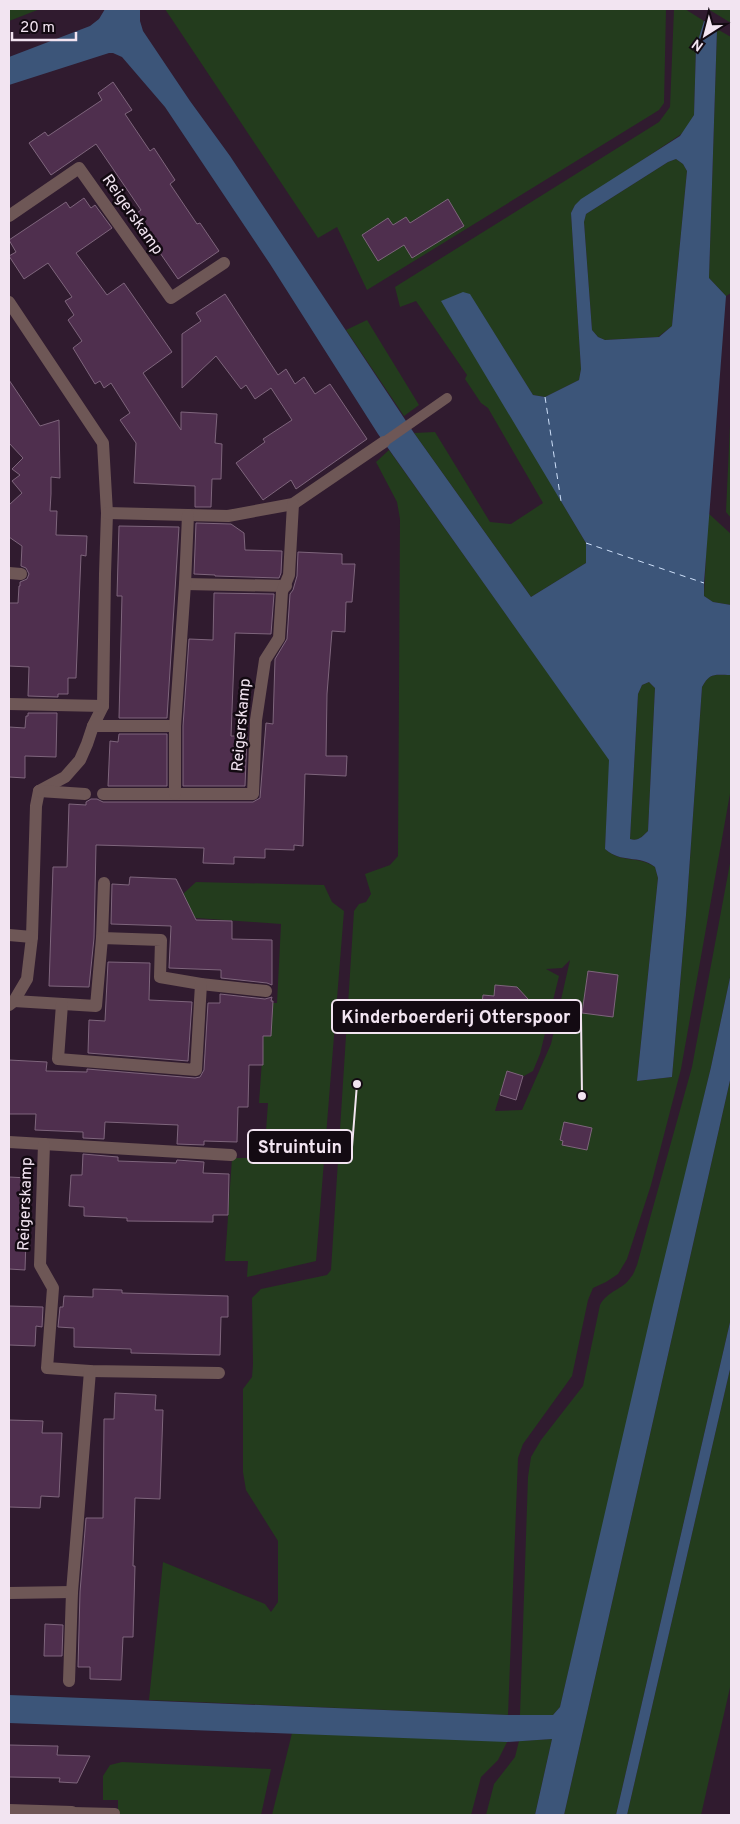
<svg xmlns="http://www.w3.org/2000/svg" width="740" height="1824" viewBox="0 0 740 1824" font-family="Overpass,sans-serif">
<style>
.green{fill:#233c1d;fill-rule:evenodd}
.water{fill:#3c5579;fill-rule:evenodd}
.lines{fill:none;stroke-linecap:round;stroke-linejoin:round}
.ferry{stroke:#cee0f9;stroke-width:1;stroke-dasharray:6 5;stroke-linecap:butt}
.building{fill:#4f2f4e;stroke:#7e657c}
.service{stroke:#6e5756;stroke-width:10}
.minor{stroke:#6e5756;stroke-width:12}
.labels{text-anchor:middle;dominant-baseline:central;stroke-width:5;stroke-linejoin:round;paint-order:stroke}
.street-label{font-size:16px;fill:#f2e4f1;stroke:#130a12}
.leader{fill:none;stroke:#f2e4f1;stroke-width:2}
.callout-dot{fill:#f2e4f1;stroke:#130a12;stroke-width:2}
.callout{fill:#130a12;stroke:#f2e4f1;stroke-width:2}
.callout-label{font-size:18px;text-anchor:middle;font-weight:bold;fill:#f2e4f1}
</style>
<rect width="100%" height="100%" fill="#301b2f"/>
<g class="green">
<path d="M9,9H40L9,21Z"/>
<path d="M165,9H666L664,103L659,110L651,115L367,290L337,227L318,238Z"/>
<path d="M674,9H685L704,21L696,47L694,115L686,129L680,135L575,205L571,213L581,369L579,380L545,397L533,395L470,295L561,501L586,543V563L531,597L414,433L435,432L490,522L511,524L543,503L488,408L481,403L465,379L467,375L416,301L400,307L395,287L659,122L670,107Z"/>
<path d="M708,9H731V23Z"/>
<path d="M717,29L731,37V293L726,296L709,278Z"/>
<path d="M676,159L683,164L687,171L672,326L658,337L605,340L598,337L592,330L584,222L586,214L668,162Z"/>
<path d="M367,320L419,405L404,416L346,330Z"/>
<path d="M731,403V518L726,512Z"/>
<path d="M389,450L610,760L605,849C622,864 638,855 655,867L658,878L637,1081L672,1077L686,915L702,687C710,672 715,675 731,675V788L681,1069L651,1185L627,1259L618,1274L606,1282L593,1288L588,1300L572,1376L523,1444L518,1458L508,1715L149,1700L163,1562L265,1604L271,1612L278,1602V1541L246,1490L243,1472V1389L252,1377L253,1364L252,1298L261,1289L327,1275L331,1270L354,911L359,904L366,902L371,894L365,874L390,865L398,856L400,519L397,502L376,462ZM570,960L551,1044L522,1110L495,1111L507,1072L524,1076L533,1071L540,1054L559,976L546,969L562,968Z"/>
<path d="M708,513L731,534V605L713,602L704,596Z"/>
<path d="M649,682L655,688L648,831C643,836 638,842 630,839L638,694L642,685Z"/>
<path d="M731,858V973L711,1067L560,1707L553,1715H520L528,1477L531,1457L541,1440L583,1386L600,1305C608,1290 623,1290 631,1277C634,1274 635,1269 637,1265L692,1067Z"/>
<path d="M196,882L324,885L332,902L344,911L316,1261L247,1277L248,1261H225L232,1158H264L268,1103H259L266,1003H277L281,924L182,917L184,893Z"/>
<path d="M731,1076V1318L616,1815H564Z"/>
<path d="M731,1365V1683L701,1815H627Z"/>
<path d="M292,1733L499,1741L507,1742L498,1760L481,1777L471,1815H272Z"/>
<path d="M552,1739L535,1815H486L494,1784L515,1757L519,1741Z"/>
<path d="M122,1762L271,1769L261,1815H118V1800H103V1776L110,1765Z"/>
</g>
<g class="water">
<path d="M105,9H140V21L143,31L190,101L230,156L414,433L531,597L586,563V543L441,301L463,292L470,294L533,395L545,397L579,380L581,369L571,213L575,205L581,199L680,136L694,115L696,47L704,21L717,29L709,278L726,296L704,583V596L713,602L731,605V675C715,675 710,672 702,687L686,915L672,1077L637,1081L658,878L655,867C638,854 622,864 605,849L609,760L378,434L270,264L165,107L122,57L113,53H109L9,85V57L90,26L99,19ZM676,159L683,164L687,171L672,326L659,337L605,340L598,337L592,330L584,222L586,214L668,162ZM649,682L655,688L648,831C643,836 638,842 630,839L638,694L642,685Z"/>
<path d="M731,973V1076L564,1815H535L552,1739L507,1742L9,1723V1695L508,1715H553L560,1707L653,1305L711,1067Z"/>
<path d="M731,1318V1365L627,1815H616Z"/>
</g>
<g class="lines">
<g class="ferry">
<path d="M545,397L561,501"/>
<path d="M586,543L704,583"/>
</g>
</g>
<g class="building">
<path d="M113,82L132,110L125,114L150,151L154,148L175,180L170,184L197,224L200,223L219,251L178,279L158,250L161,249L137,213L141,210L96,144L51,175L29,143L45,132L48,136L102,100L98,93Z"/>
<path d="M84,198L91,208L95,205L112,228L76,253L107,295L124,283L172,352L143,373L181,430V412L217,414L215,443L222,444L221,479H212L211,507H195V486L134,483L136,443L120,420L130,413L111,383L104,388L100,381L95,384L73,348L82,341L68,320L74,315L65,301L72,297L48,263L24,279L9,256L16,252L9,240L66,202L70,208Z"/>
<path d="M448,199L464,226L412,258L404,245L378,261L362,235L388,218L393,225L406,217L410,223Z"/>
<path d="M225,294L278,375L286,369L295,384L304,377L315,394L330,384L367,439L296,489L291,480L263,500L236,463L265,442L263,439L292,420L271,388L255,399L246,385L241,389L216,356L182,388V334L201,321L196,313Z"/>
<path d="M9,380L40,426L59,420L60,478L51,477V494L50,511H57L56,535L87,536L86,556L81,555L76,678H68V694H58V697L28,696L29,667L9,666V603H18L19,586H20V582L27,579L29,574L26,568L21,566L22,546L9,537V505L22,493L12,481L20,475L12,469L23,458L9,443Z"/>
<path d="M196,523L231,524L244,533L245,550L282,551L281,573L279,578L215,576V575L194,574Z"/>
<path d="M119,526L179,527L167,718H119L122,596H117Z"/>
<path d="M298,552L342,554V564H355L352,602H346L345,632L332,631L327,694L326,756H347L346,776L305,774L303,846L294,845V850L265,849V858L234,857V864L203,863L204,848L96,845L94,938L89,987L49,986L53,867H67L69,804L86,805V802L91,799H97L103,802H253L260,798L266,723L273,724L275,659L287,639L290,594L293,590L297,576Z"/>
<path d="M214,593L274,594L271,634L235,633L231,736H247L245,786H183V726L189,639L213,640Z"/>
<path d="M28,713H57L56,757L25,756V778L9,777V727L25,728L26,716H28Z"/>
<path d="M119,734H167V786H108L110,741L118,742Z"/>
<path d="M130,877L176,879L196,920L232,921V939L272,940V985L267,983L221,978V970L169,968L171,926L111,924L112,884L129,885Z"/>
<path d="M108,962L150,963L149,1000L192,1002L188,1061L88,1053L89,1020L105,1021Z"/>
<path d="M588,971L618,975L613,1017L582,1013Z"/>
<path d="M495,985L517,987L528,999L526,1022L515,1021L514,1032L464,1028L465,1011L481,1012L483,995L494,996Z"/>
<path d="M220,994L265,999L272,997L271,1001H273L271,1036H263V1065H249L248,1107H238L237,1142L204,1141V1145L177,1144L178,1125L105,1122L104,1139L83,1138V1132L35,1130L36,1114H9V1060L47,1062L46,1071L87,1072V1069L195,1078L200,1077L204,1070L208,1003H220Z"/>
<path d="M507,1071L523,1076L516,1100L500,1095Z"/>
<path d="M564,1122L592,1128L587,1150L562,1145L563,1141L560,1140Z"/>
<path d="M83,1154L118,1157V1161L176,1163L177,1160L204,1162L203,1173L229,1174L228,1215H213V1222L127,1221V1218L84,1216V1207L69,1206L71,1175H82Z"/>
<path d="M9,1177L28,1178L25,1270L9,1269Z"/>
<path d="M93,1289L122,1290V1293L228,1296V1317H221L220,1355L131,1353V1349L74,1347V1328L58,1327L60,1307H63L64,1296L93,1297Z"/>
<path d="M9,1306L43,1307L42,1327L36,1326L35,1346L9,1345Z"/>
<path d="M115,1393L156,1395L155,1410H163L160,1499L135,1498L133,1566H135L133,1637H123L121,1680L90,1679V1667H78L80,1592L86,1518H103L104,1419H114Z"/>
<path d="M9,1420L43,1421L42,1433H62L59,1497L41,1496L40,1508L9,1507Z"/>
<path d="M45,1624L63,1625L62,1656H44Z"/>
<path d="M9,1745L54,1746H58L57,1755L90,1756L77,1783L59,1782L60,1778L9,1777Z"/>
</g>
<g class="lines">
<g class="service">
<path d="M384,442L447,398"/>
<path d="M72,1815V1812L115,1813"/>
</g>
<g class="minor">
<path d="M9,216L79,168L171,298L224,263"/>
<path d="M9,302L103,443L107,513L105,574L103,706L93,726L87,744L80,760L65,777L39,791L36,806L32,937L27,979L14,1001L9,1005"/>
<path d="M107,513L228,516L293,504L384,442"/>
<path d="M9,573L21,574"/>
<path d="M185,584L286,586"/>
<path d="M9,704L103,706"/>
<path d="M93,726H175"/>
<path d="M39,791L85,794"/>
<path d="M103,794H253L256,720L265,660L279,638L282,592L289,575L293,504"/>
<path d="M175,794V726L185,584L188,515"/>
<path d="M9,935L32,937"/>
<path d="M102,938L104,883"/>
<path d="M14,1001L96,1006L102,938L161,940L160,977L201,984L266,991"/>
<path d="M62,1004L58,1059L196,1070L201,984"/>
<path d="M9,1142L231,1155"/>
<path d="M44,1144L40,1265L53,1288L47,1368L90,1371L219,1373"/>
<path d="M9,1593L72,1592"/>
<path d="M69,1681L72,1592L90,1371"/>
<path d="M9,1810L72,1812"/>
</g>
</g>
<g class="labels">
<g class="street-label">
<text transform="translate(132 215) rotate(55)">Reigerskamp</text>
<text transform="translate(242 725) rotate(-85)">Reigerskamp</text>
<text transform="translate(26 1204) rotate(-88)">Reigerskamp</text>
</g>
</g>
<path class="leader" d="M582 1096L581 1017M357 1084L352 1147"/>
<g class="callout-dot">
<circle cx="582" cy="1096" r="5"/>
<circle cx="357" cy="1084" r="5"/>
</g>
<g class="callout">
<rect x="332" y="1000" width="249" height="33" rx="5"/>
<rect x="248" y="1130" width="104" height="33" rx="5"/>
</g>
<g class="callout-label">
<text x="456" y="1023">Kinderboerderij Otterspoor</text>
<text x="300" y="1153">Struintuin</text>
</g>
<rect width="740" height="1824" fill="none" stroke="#f2e4f1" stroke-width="20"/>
<g transform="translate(705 35) rotate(216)" stroke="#130a12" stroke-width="4" paint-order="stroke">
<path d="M0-4L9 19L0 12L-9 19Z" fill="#f2e4f1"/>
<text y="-8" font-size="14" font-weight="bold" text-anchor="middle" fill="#f2e4f1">N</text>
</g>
<path d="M12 32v8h64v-8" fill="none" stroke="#f2e4f1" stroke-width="2.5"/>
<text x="20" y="32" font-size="15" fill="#f2e4f1" stroke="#130a12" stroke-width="4" paint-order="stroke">20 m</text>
</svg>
